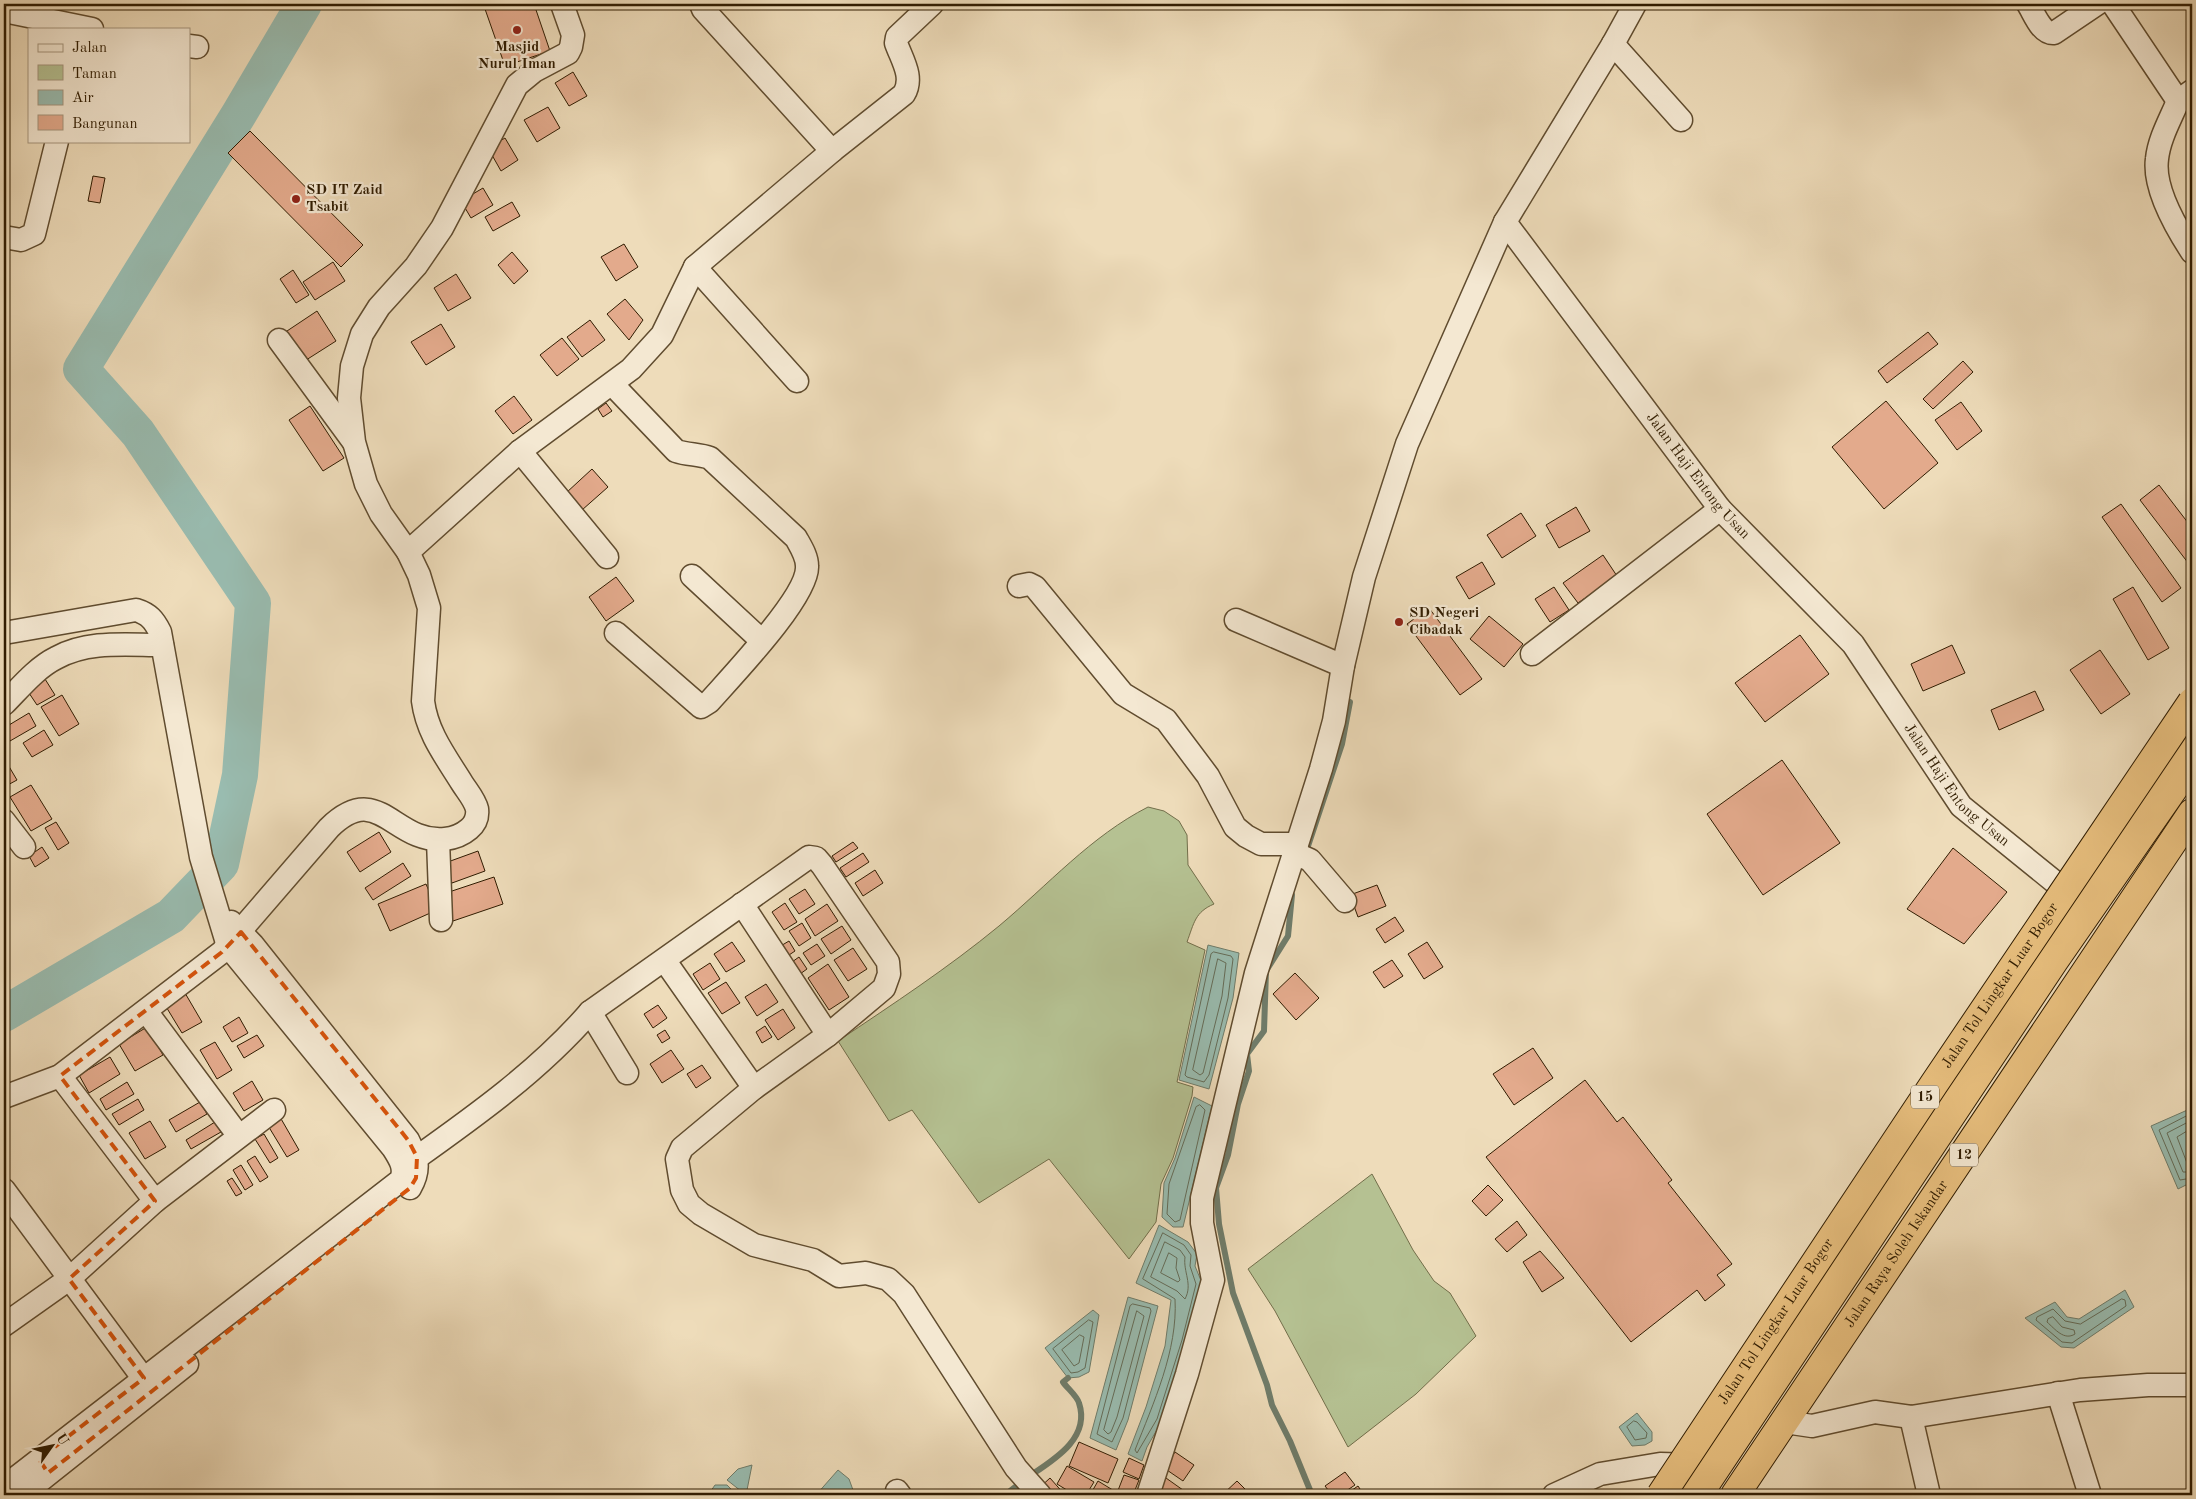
<svg xmlns="http://www.w3.org/2000/svg" width="2196" height="1499" viewBox="0 0 2196 1499" font-family="'Old Standard TT',serif">
<style>
.green{fill:#b5c192;stroke:#726e4a}
.water{fill:#99bcb0;stroke:#6f7c6a}
.lines{fill:none;stroke-linecap:round;stroke-linejoin:round}
.shore{stroke:#646c58;stroke-width:1}
.stream{stroke:#6f7c6a;stroke-width:6}
.river{stroke:#99bcb0;stroke-width:36}
.building{fill:#e3aa8c;stroke:#301c01}
.minor-casing{stroke:#604c2f;stroke-width:25}
.trunk-casing{stroke:#301c01;stroke-width:30}
.motorway-casing{stroke:#301c01;stroke-width:30}
.minor{stroke:#f4e8d2;stroke-width:22}
.trunk{stroke:#e7be7d;stroke-width:28}
.motorway{stroke:#e7be7d;stroke-width:28}
.motorway-bridge-casing{stroke:#301c01;stroke-width:30;stroke-linecap:butt}
.motorway-bridge{stroke:#e7be7d;stroke-width:28}
.marked{fill:none;stroke:#d6530b;stroke-width:4;stroke-dasharray:10 6;stroke-linejoin:round}
.poi-dot{fill:#8f2418;stroke:#f4e8d2;stroke-width:2}
.labels{text-anchor:middle;dominant-baseline:central;stroke-width:4.5;stroke-linejoin:round;paint-order:stroke}
.shield{fill:#f4e8d2;stroke:#6b5940;stroke-width:1}
.shield-label{font-size:14px;font-weight:bold;fill:#301c01}
.poi-label{font-size:15px;font-weight:bold;fill:#301c01;stroke:#f4e8d2;text-anchor:start}
.street-label{font-size:15px;fill:#301c01;stroke:#f4e8d2}
</style>
<rect width="100%" height="100%" fill="#eedcba"/>
<filter id="stains"><feTurbulence type="fractalNoise" baseFrequency=".004" numOctaves="4"/><feColorMatrix values="0 0 0 0 .2 0 0 0 0 .09 0 0 0 0 .02 0 0 0 .5 -.17"/></filter>
<radialGradient id="worn" r=".72"><stop offset=".6" stop-color="#630" stop-opacity="0"/><stop offset="1" stop-color="#630" stop-opacity=".3"/></radialGradient>
<g class="green">
<path d="M1148,807L1164,811L1179,821L1187,835L1188,865L1214,904C1195,912 1194,923 1187,942L1205,950L1177,1082L1193,1087L1192,1096L1173,1158L1161,1184L1156,1222L1129,1259L1049,1159L979,1203L912,1110L889,1121L838,1041C893,1004 948,968 999,926C1048,885 1091,836 1148,807Z"/>
<path d="M1372,1174L1413,1250L1434,1281L1450,1293L1476,1336L1416,1394L1348,1447L1275,1311L1248,1269Z"/>
</g>
<g class="water">
<path d="M1208,945L1239,953L1233,998L1209,1089L1179,1080Z"/>
<path d="M1194,1097L1212,1106L1183,1227H1173L1162,1217L1164,1183L1175,1158Z"/>
<path d="M2192,1108V1182L2178,1189L2151,1126Z"/>
<path d="M1159,1225L1188,1242L1197,1254L1195,1266L1202,1283L1162,1421L1147,1447L1142,1461L1128,1454L1146,1407L1165,1346L1171,1300L1136,1283Z"/>
<path d="M2125,1290L2134,1307L2074,1348L2061,1347L2025,1318L2055,1302L2067,1317L2079,1319Z"/>
<path d="M1128,1297L1158,1306L1128,1420L1116,1450L1090,1438Z"/>
<path d="M1093,1310L1099,1315L1089,1372L1079,1377L1068,1378L1045,1348Z"/>
<path d="M1637,1413L1652,1432V1441L1645,1445L1632,1446L1619,1427Z"/>
<path d="M752,1465L746,1495L727,1480L738,1469Z"/>
<path d="M838,1470L849,1479L853,1490L848,1495H816Z"/>
<path d="M715,1485H727L737,1495H708Z"/>
</g>
<g class="lines">
<g class="shore">
<path d="M1214,952L1231,956L1233,959L1228,998L1209,1075L1204,1082L1187,1077L1185,1075L1211,954Z"/>
<path d="M1218,959L1226,963L1222,996L1203,1073L1200,1075L1193,1070Z"/>
<path d="M1200,1105L1205,1110L1180,1220L1175,1222L1167,1214L1169,1184L1196,1107Z"/>
<path d="M2192,1113L2159,1130L2180,1180L2192,1178"/>
<path d="M2192,1120L2167,1133L2183,1172H2192"/>
<path d="M2192,1128L2177,1137L2187,1163L2192,1164"/>
<path d="M1163,1233L1184,1245L1191,1255L1190,1266L1196,1284L1182,1340L1157,1419L1137,1453L1135,1450C1153,1404 1178,1350 1175,1299L1143,1279Z"/>
<path d="M1165,1242L1180,1250L1185,1257C1183,1272 1193,1284 1185,1299L1177,1291L1151,1277Z"/>
<path d="M1169,1253L1177,1258L1176,1268L1180,1280L1178,1282L1161,1273Z"/>
<path d="M2122,1299L2125,1300L2126,1306L2072,1343L2062,1342L2036,1320L2037,1317L2053,1309L2065,1321L2080,1324Z"/>
<path d="M1133,1304L1150,1308L1151,1311L1123,1418L1112,1442L1097,1434L1130,1306Z"/>
<path d="M1137,1311L1144,1316L1117,1417L1111,1432L1108,1434L1104,1430Z"/>
<path d="M2053,1317L2062,1327L2074,1330L2075,1334C2064,1341 2055,1329 2047,1322L2048,1319Z"/>
<path d="M1089,1320L1093,1322L1085,1368L1078,1372L1071,1373L1053,1349Z"/>
<path d="M1080,1335L1084,1337L1079,1363L1074,1366L1062,1350Z"/>
<path d="M1634,1421L1637,1422L1647,1433L1646,1438L1635,1440L1627,1427Z"/>
</g>
<g class="stream">
<path d="M1306,852L1342,744L1350,702"/>
<path d="M1292,895L1288,936L1266,971L1264,1031L1247,1054L1249,1071L1238,1104L1228,1155L1216,1188L1219,1224L1233,1293L1267,1385L1272,1405L1290,1441L1310,1490L1305,1495"/>
<path d="M1028,1477C1052,1461 1091,1439 1079,1403C1077,1396 1067,1388 1063,1382L1068,1378"/>
<path d="M1005,1495L1018,1485"/>
</g>
<path class="river" d="M4,1014L171,916L221,864L240,775L253,603L138,433L81,369L239,114L304,4"/>
</g>
<g class="building">
<path d="M501,4H534L550,51L505,66L485,9Z"/>
<path d="M573,72L587,96L569,106L555,83Z"/>
<path d="M548,107L560,128L537,142L524,120Z"/>
<path d="M250,131L363,245L341,267L228,153Z"/>
<path d="M505,138L518,160L501,171L488,148Z"/>
<path d="M93,176L105,178L100,203L88,201Z"/>
<path d="M483,188L493,205L471,218L461,201Z"/>
<path d="M512,202L520,216L493,231L485,217Z"/>
<path d="M624,244L638,267L616,281L601,257Z"/>
<path d="M512,252L528,271L514,284L498,265Z"/>
<path d="M333,262L345,281L315,300L303,282Z"/>
<path d="M293,270L309,295L296,303L280,279Z"/>
<path d="M456,274L471,298L448,311L434,288Z"/>
<path d="M625,299L643,320L629,340L607,314Z"/>
<path d="M317,311L336,341L303,362L284,333Z"/>
<path d="M590,320L605,340L582,357L567,337Z"/>
<path d="M441,324L455,347L426,365L411,342Z"/>
<path d="M1928,332L1938,344L1887,383L1878,371Z"/>
<path d="M562,338L579,359L557,376L540,355Z"/>
<path d="M1963,361L1973,372L1933,409L1923,399Z"/>
<path d="M514,396L532,420L513,434L495,411Z"/>
<path d="M1886,401L1938,463L1884,509L1832,447Z"/>
<path d="M1961,402L1982,431L1957,450L1935,420Z"/>
<path d="M606,403L612,411L603,417L598,409Z"/>
<path d="M310,406L344,458L323,471L289,420Z"/>
<path d="M592,469L608,487L582,510L566,493Z"/>
<path d="M2159,485L2192,528V568L2140,500Z"/>
<path d="M2121,504L2181,588L2162,602L2102,517Z"/>
<path d="M1576,507L1590,531L1559,548L1546,525Z"/>
<path d="M1521,513L1536,536L1502,558L1487,535Z"/>
<path d="M1603,555L1617,576L1578,603L1563,583Z"/>
<path d="M1482,562L1495,584L1469,599L1456,577Z"/>
<path d="M616,577L634,601L606,621L589,597Z"/>
<path d="M1554,587L1569,610L1550,622L1535,599Z"/>
<path d="M2133,587L2169,648L2148,660L2113,599Z"/>
<path d="M1429,608L1482,679L1460,695L1407,624Z"/>
<path d="M1489,616L1523,644L1504,667L1470,639Z"/>
<path d="M1800,635L1829,674L1765,722L1735,683Z"/>
<path d="M1952,645L1965,673L1923,691L1911,664Z"/>
<path d="M2100,650L2130,694L2101,714L2070,670Z"/>
<path d="M45,679L55,695L37,705L27,690Z"/>
<path d="M2035,691L2044,710L1999,730L1991,710Z"/>
<path d="M62,695L79,724L59,736L41,707Z"/>
<path d="M29,713L36,726L10,741L4,728Z"/>
<path d="M44,730L53,745L32,757L23,743Z"/>
<path d="M4,758L17,780L4,787Z"/>
<path d="M1782,760L1840,843L1763,895L1707,814Z"/>
<path d="M31,785L52,819L31,831L10,797Z"/>
<path d="M56,822L69,843L58,850L45,828Z"/>
<path d="M379,832L391,852L360,872L347,852Z"/>
<path d="M853,842L858,848L836,862L832,856Z"/>
<path d="M42,847L49,858L35,867L29,856Z"/>
<path d="M1953,848L2007,892L1964,944L1907,909Z"/>
<path d="M478,851L485,871L452,883L445,863Z"/>
<path d="M863,853L869,862L846,877L840,868Z"/>
<path d="M403,863L411,876L373,900L365,888Z"/>
<path d="M875,870L883,883L863,896L855,883Z"/>
<path d="M494,877L503,904L453,921L443,894Z"/>
<path d="M426,884L437,910L390,931L378,904Z"/>
<path d="M1377,885L1386,906L1358,917L1350,895Z"/>
<path d="M805,889L815,904L799,914L789,899Z"/>
<path d="M785,903L797,922L784,930L772,912Z"/>
<path d="M827,904L838,921L815,936L805,919Z"/>
<path d="M1395,917L1404,931L1385,943L1376,929Z"/>
<path d="M802,923L811,938L799,946L789,931Z"/>
<path d="M842,926L851,940L831,954L821,939Z"/>
<path d="M789,941L795,951L786,957L779,947Z"/>
<path d="M732,942L745,961L726,972L714,954Z"/>
<path d="M1427,942L1443,967L1424,979L1408,954Z"/>
<path d="M817,944L825,956L811,965L803,953Z"/>
<path d="M853,948L867,969L848,981L834,960Z"/>
<path d="M799,957L807,969L800,974L792,962Z"/>
<path d="M1392,960L1403,976L1384,988L1373,972Z"/>
<path d="M710,963L720,979L703,990L693,974Z"/>
<path d="M828,964L849,997L829,1010L808,978Z"/>
<path d="M1295,973L1319,998L1296,1020L1273,994Z"/>
<path d="M726,982L740,1003L722,1014L708,993Z"/>
<path d="M766,984L778,1002L757,1016L745,997Z"/>
<path d="M185,993L202,1022L182,1033L165,1005Z"/>
<path d="M658,1005L667,1018L653,1028L644,1014Z"/>
<path d="M783,1009L795,1028L778,1040L765,1020Z"/>
<path d="M239,1017L248,1033L232,1042L223,1027Z"/>
<path d="M765,1026L772,1037L762,1043L756,1032Z"/>
<path d="M147,1027L163,1055L135,1071L119,1044Z"/>
<path d="M665,1030L670,1038L662,1043L657,1035Z"/>
<path d="M257,1035L264,1046L244,1058L237,1046Z"/>
<path d="M215,1042L232,1070L217,1079L200,1050Z"/>
<path d="M1533,1048L1553,1078L1514,1105L1493,1074Z"/>
<path d="M671,1050L684,1069L662,1083L650,1064Z"/>
<path d="M110,1057L120,1074L89,1093L79,1075Z"/>
<path d="M702,1065L711,1078L696,1088L687,1074Z"/>
<path d="M1585,1080L1617,1122L1623,1117L1672,1180L1668,1183L1732,1264L1717,1275L1725,1285L1705,1301L1697,1290L1631,1342L1486,1157Z"/>
<path d="M252,1081L263,1100L244,1111L233,1093Z"/>
<path d="M127,1082L134,1094L106,1110L100,1099Z"/>
<path d="M138,1099L144,1110L119,1125L112,1114Z"/>
<path d="M200,1102L207,1114L176,1132L169,1120Z"/>
<path d="M280,1117L299,1150L287,1157L267,1124Z"/>
<path d="M150,1121L166,1147L145,1159L129,1133Z"/>
<path d="M215,1122L221,1132L191,1149L186,1140Z"/>
<path d="M264,1134L278,1158L270,1163L255,1139Z"/>
<path d="M255,1156L268,1177L260,1182L247,1161Z"/>
<path d="M241,1165L253,1185L245,1190L233,1170Z"/>
<path d="M232,1178L242,1193L236,1196L227,1181Z"/>
<path d="M1488,1185L1503,1200L1486,1216L1472,1201Z"/>
<path d="M1517,1221L1527,1235L1507,1252L1495,1239Z"/>
<path d="M1540,1251L1564,1278L1542,1292L1523,1262Z"/>
<path d="M1079,1442L1118,1459L1108,1483L1069,1466Z"/>
<path d="M1175,1452L1194,1465L1183,1481L1164,1468Z"/>
<path d="M1129,1458L1144,1465L1139,1479L1123,1472Z"/>
<path d="M1067,1466L1094,1482L1086,1495H1075L1057,1484Z"/>
<path d="M1345,1472L1355,1485L1340,1495H1332L1325,1486Z"/>
<path d="M1124,1475L1139,1480L1133,1495L1117,1493Z"/>
<path d="M1050,1478L1065,1495H1044L1038,1489Z"/>
<path d="M1166,1478L1190,1495H1168L1159,1488Z"/>
<path d="M1098,1481L1116,1492L1114,1495H1090Z"/>
<path d="M1237,1481L1248,1492L1245,1495H1222Z"/>
<path d="M1358,1486L1364,1495H1345Z"/>
</g>
<g class="lines">
<defs>
<g id="minor">
<path d="M2028,4C2034,13 2041,34 2054,33L2097,4"/>
<path d="M2113,4L2178,101L2192,91"/>
<path d="M4,11L92,29"/>
<path d="M1613,44L1681,120"/>
<path d="M189,46L197,47"/>
<path d="M2178,101C2170,120 2159,139 2157,159C2153,188 2177,229 2192,252"/>
<path d="M832,151L904,94C914,77 902,60 896,43L897,37L932,4"/>
<path id="s1" d="M1505,222L1720,509L1853,644L1961,806L2077,900"/>
<path d="M4,237L21,240L34,234L57,141"/>
<path d="M695,267L797,381"/>
<path d="M279,340L353,441"/>
<path d="M612,384L676,451C688,455 699,454 710,458L796,538C801,547 807,556 807,566C809,596 731,677 709,702L701,707L616,633"/>
<path d="M520,451L607,557"/>
<path d="M408,552L381,514L366,484L354,442L349,398L352,366L362,334L379,307L416,266L442,228L517,85L534,71L568,53L571,47L573,35L562,4"/>
<path d="M692,576L762,641"/>
<path d="M1019,586L1029,584L1035,587L1123,694L1166,720L1208,776L1235,827L1246,836L1261,844H1297"/>
<path d="M1236,620L1343,666"/>
<path d="M4,633L136,610C149,614 154,620 160,632L201,857L228,946L393,1148C400,1159 406,1168 401,1180L4,1487"/>
<path d="M1532,654L1720,509"/>
<path d="M4,704C20,688 36,668 56,658C88,640 127,645 162,645"/>
<path d="M4,821L24,847"/>
<path d="M438,840L441,920"/>
<path d="M1294,853L1310,860L1345,901"/>
<path d="M742,904L828,1035L754,1088L682,1148L677,1159L682,1190L689,1204L701,1214L754,1245L813,1260L839,1276L866,1273L888,1279L904,1294L1016,1468L1040,1495"/>
<path d="M231,922L253,945L408,1140C417,1158 421,1169 410,1188"/>
<path d="M665,961L754,1088"/>
<path d="M146,1011L238,1135"/>
<path d="M590,1012L627,1073"/>
<path d="M60,1076L155,1201"/>
<path d="M4,1097L60,1076L222,952L329,828C379,779 393,844 445,839C454,838 462,835 469,829C475,824 478,817 477,809C475,800 467,791 462,783C446,757 427,733 423,701L429,608L419,575L408,552L520,451L631,369L662,335L695,267L832,151L703,9L701,4"/>
<path d="M405,1166C471,1119 537,1073 590,1012L809,857L816,858L822,865L888,962L889,974L884,988L828,1035"/>
<path d="M4,1190L152,1390"/>
<path d="M4,1325L69,1279L155,1201L274,1110"/>
<path d="M2058,1393L2090,1495"/>
<path d="M1911,1417L1929,1495"/>
<path d="M1785,1422L1812,1426L1875,1412L1911,1417L2080,1390L2148,1385H2192"/>
<path d="M897,1491L900,1495"/>
<path d="M22,1495L187,1364"/>
<path d="M1148,1495L1187,1374L1213,1280L1202,1223V1198L1256,973L1321,769L1334,721L1343,666L1364,577L1407,444L1505,222L1613,44L1635,4"/>
<path d="M1554,1495L1600,1474L1660,1464L1696,1465"/>
</g>
<g id="trunk">
<path d="M1681,1495L1817,1287L2192,727"/>
<path id="s2" d="M1735,1495L2192,813"/>
</g>
<path id="motorway" d="M1698,1495L2054,961L2192,762"/>
</defs>
<use href="#minor" class="minor-casing"/>
<use href="#trunk" class="trunk-casing"/>
<use href="#motorway" class="motorway-casing"/>
<use href="#minor" class="minor"/>
<use href="#trunk" class="trunk"/>
<use href="#motorway" class="motorway"/>
<defs>
<g id="motorway-bridge">
<path id="s3" d="M1661,1495L1934,1084L2192,702"/>
</g>
</defs>
<use href="#motorway-bridge" class="motorway-bridge-casing"/>
<use href="#motorway-bridge" class="motorway-bridge"/>
</g>
<path class="marked" d="M241,932L408,1140L417,1157L416,1178L410,1188L48,1473L39,1459L144,1378L69,1279L155,1201L60,1076L222,952Z"/>
<g class="poi-dot">
<circle cx="517" cy="30" r="5"/>
<circle cx="296" cy="199" r="5"/>
<circle cx="1399" cy="622" r="5"/>
</g>
<g class="labels">
<g class="shield">
<rect x="1911" y="1085.5" width="28" height="23" rx="4"/>
<rect x="1950" y="1143.5" width="28" height="23" rx="4"/>
</g>
<g class="shield-label">
<text x="1925" y="1097">15</text>
<text x="1964" y="1155">12</text>
</g>
<g class="poi-label">
<text x="517" y="47" text-anchor="middle">Masjid<tspan x="517" dy="17">Nurul Iman</tspan></text>
<text x="306" y="190">SD IT Zaid<tspan x="306" dy="17">Tsabit</tspan></text>
<text x="1409" y="613">SD Negeri<tspan x="1409" dy="17">Cibadak</tspan></text>
</g>
<g class="street-label">
<text stroke="none"><textPath href="#s1" startOffset="319">Jalan Haji Entong Usan</textPath></text>
<text stroke="none"><textPath href="#s1" startOffset="724">Jalan Haji Entong Usan</textPath></text>
<text stroke="none"><textPath href="#s3" startOffset="612">Jalan Tol Lingkar Luar Bogor</textPath></text>
<text stroke="none"><textPath href="#s2" startOffset="290">Jalan Raya Soleh Iskandar</textPath></text>
<text stroke="none"><textPath href="#s3" startOffset="208">Jalan Tol Lingkar Luar Bogor</textPath></text>
</g>
</g>
<rect width="2196" height="1499" fill="none" stroke="#eedcba" stroke-width="20"/>
<rect x="5" y="5" width="2186" height="1489" fill="none" stroke="#301c01" stroke-width="2.5"/>
<rect x="10" y="10" width="2176" height="1479" fill="none" stroke="#301c01"/>
<rect x="28" y="28" width="162" height="115" fill="#f4e8d2" stroke="#a6967e"/>
<rect x="38" y="44" width="25" height="8" fill="#f4e8d2" stroke="#a6967e"/>
<text x="72" y="52" font-size="15" fill="#301c01">Jalan</text>
<rect x="38" y="65" width="25" height="15" fill="#b5c192" stroke="#a6967e"/>
<text x="72" y="78" font-size="15" fill="#301c01">Taman</text>
<rect x="38" y="90" width="25" height="15" fill="#99bcb0" stroke="#a6967e"/>
<text x="72" y="102" font-size="15" fill="#301c01">Air</text>
<rect x="38" y="115" width="25" height="15" fill="#e3aa8c" stroke="#a6967e"/>
<text x="72" y="128" font-size="15" fill="#301c01">Bangunan</text>
<g transform="translate(52 1446) rotate(57)" stroke="#f4e8d2" stroke-width="4" paint-order="stroke">
<path d="M0-4L9 19L0 12L-9 19Z" fill="#301c01"/>
<text y="-8" font-size="14" font-weight="bold" text-anchor="middle" fill="#301c01">U</text>
</g>
<rect width="100%" height="100%" filter="url(#stains)"/>
<rect width="100%" height="100%" fill="url(#worn)"/>
</svg>
